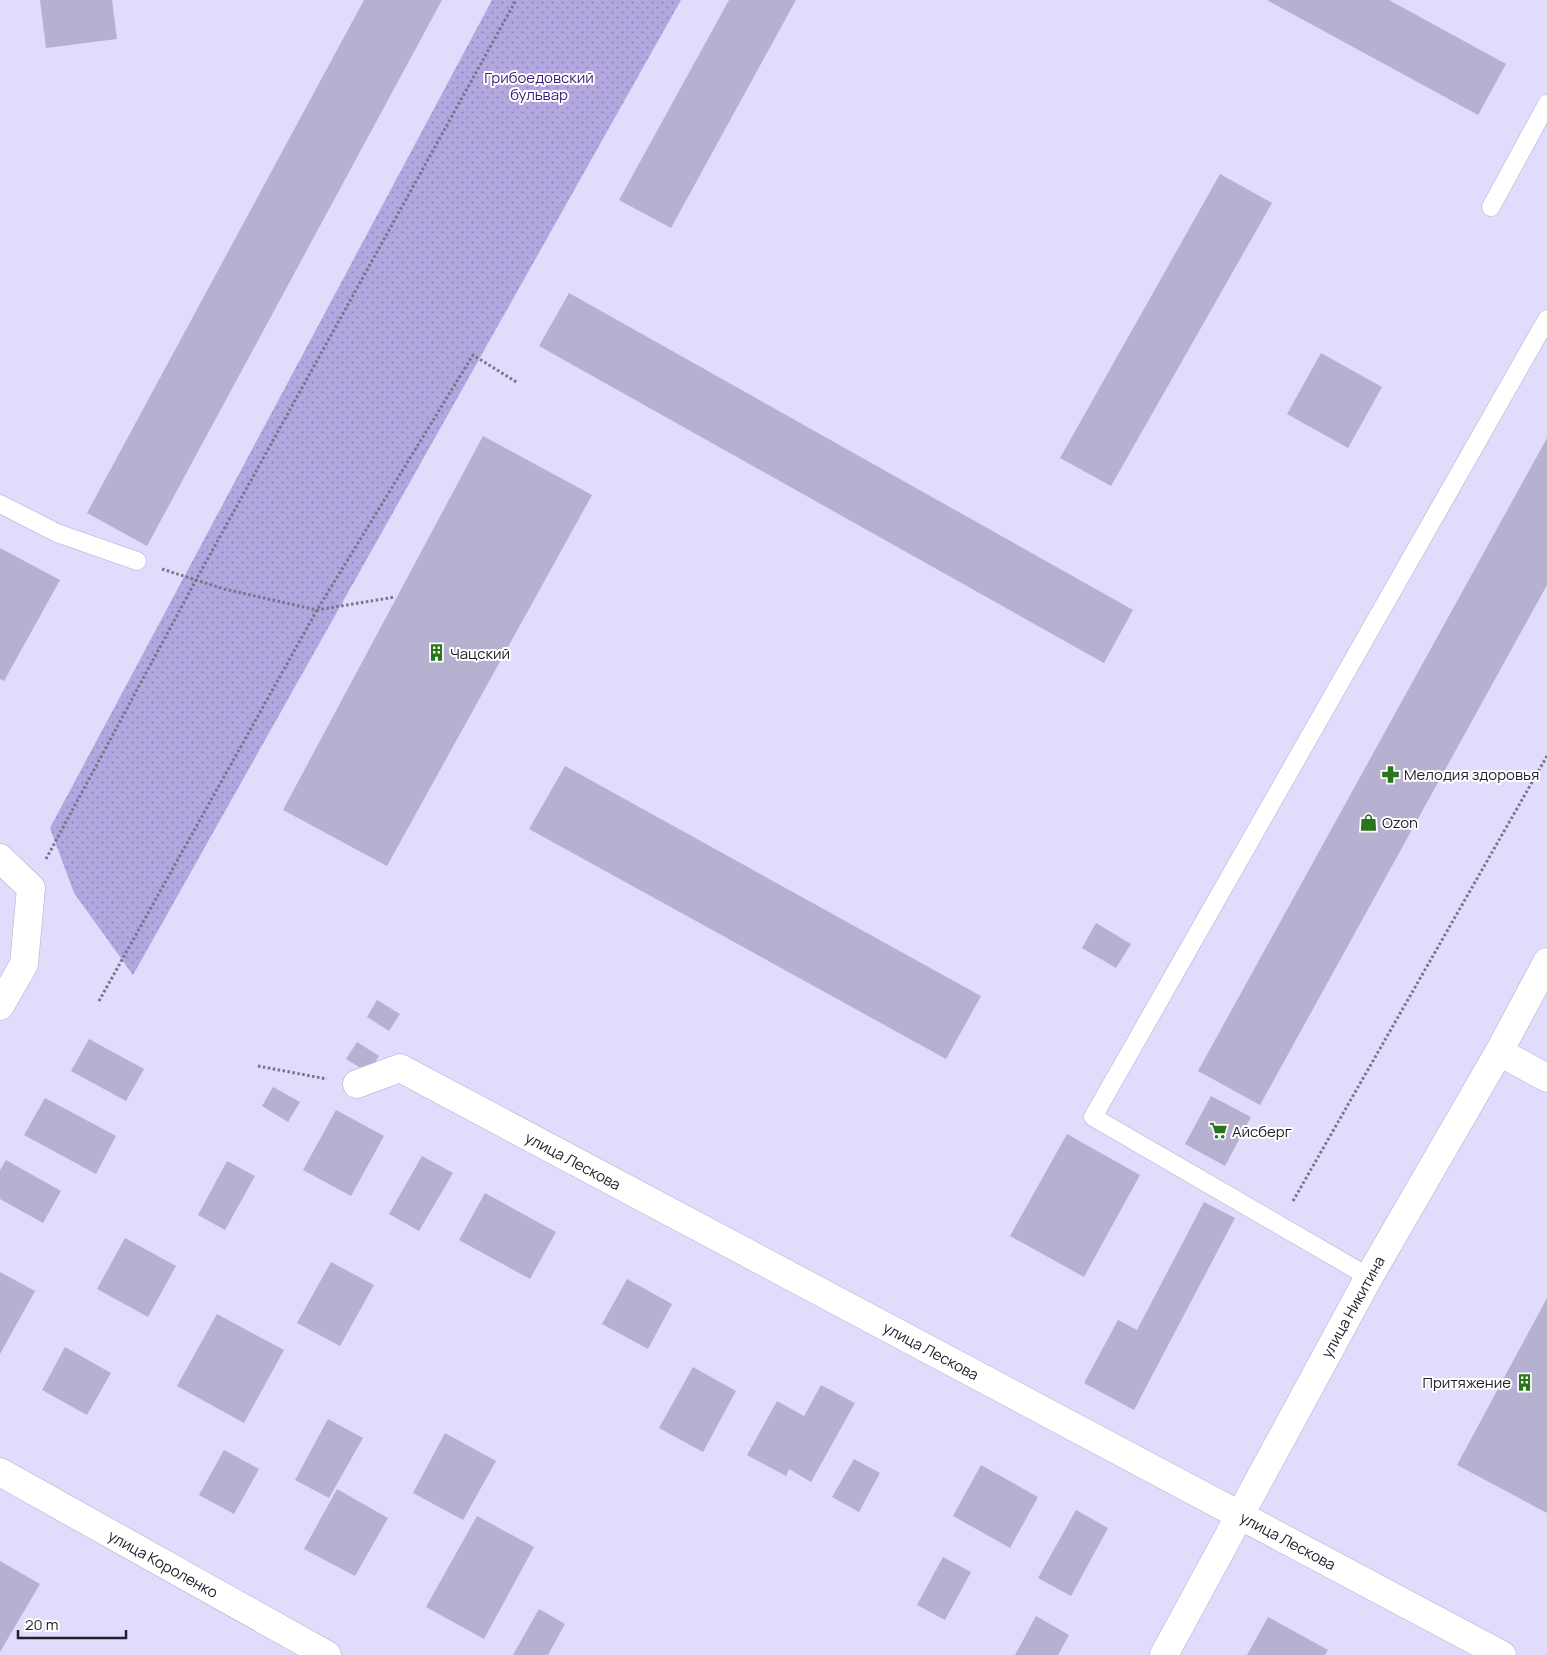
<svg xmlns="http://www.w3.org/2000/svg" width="1547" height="1655" viewBox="0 0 1547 1655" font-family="Manrope,sans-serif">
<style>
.park{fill:url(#park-dots)}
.building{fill:#b7b1d1}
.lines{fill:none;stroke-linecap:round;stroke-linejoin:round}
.service-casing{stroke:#b2accc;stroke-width:19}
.minor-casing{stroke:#b2accc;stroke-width:29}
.primary-casing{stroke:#b2accc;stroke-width:29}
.path{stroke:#78758a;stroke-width:3;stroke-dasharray:2.5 2.5;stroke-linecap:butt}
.service{stroke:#fff;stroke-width:18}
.minor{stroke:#fff;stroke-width:28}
.primary{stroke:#fff;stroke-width:28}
.labels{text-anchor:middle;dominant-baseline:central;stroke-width:4;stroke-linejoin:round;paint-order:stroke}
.park-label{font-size:15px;fill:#3e1b79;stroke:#fff}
.poi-label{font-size:15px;fill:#22202b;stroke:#fff;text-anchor:start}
.street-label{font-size:15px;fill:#22202b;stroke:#fff}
</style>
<defs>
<pattern id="park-dots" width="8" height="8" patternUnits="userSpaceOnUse" patternTransform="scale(1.25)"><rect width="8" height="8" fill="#b3a7e0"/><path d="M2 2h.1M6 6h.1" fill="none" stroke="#9188b6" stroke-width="1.8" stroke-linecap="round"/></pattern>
</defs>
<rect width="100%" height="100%" fill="#e1dbfc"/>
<path class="park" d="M492,0H681L133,975L74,893L50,828Z"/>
<g class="building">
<path d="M40,0H112L117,39L46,48Z"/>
<path d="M364,0H442L147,546L87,513Z"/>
<path d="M729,0H796L671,228L619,200Z"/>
<path d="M1267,0H1389L1506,64L1478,115Z"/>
<path d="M1220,174L1272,203L1111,486L1060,458Z"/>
<path d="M569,293L1133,610L1104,663L539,346Z"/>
<path d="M1321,353L1382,387L1348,448L1287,414Z"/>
<path d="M483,436L592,495L387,866L283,810Z"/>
<path d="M1547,438V585L1260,1105L1198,1071Z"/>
<path d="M0,548L60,580L4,681L0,679Z"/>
<path d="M565,766L981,996L946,1059L529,829Z"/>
<path d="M1096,923L1131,944L1116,968L1082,948Z"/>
<path d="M377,1000L400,1014L389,1031L367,1017Z"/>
<path d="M89,1039L144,1069L126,1101L71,1071Z"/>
<path d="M357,1042L379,1056L369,1073L346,1059Z"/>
<path d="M273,1087L300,1102L288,1122L262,1106Z"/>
<path d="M1211,1096L1251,1117L1225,1166L1185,1144Z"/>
<path d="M45,1098L116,1136L96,1174L24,1135Z"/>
<path d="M336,1110L384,1136L351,1196L303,1170Z"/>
<path d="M1067,1134L1140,1175L1084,1277L1010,1236Z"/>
<path d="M422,1156L453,1173L419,1231L389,1214Z"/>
<path d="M6,1160L61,1191L43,1223L0,1199V1170Z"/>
<path d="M227,1161L255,1176L225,1230L198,1215Z"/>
<path d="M485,1193L556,1232L530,1279L459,1240Z"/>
<path d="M1204,1202L1235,1218L1134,1410L1084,1383L1118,1320L1137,1330Z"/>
<path d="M125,1238L176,1266L148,1317L97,1289Z"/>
<path d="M331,1262L374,1285L340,1346L297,1323Z"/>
<path d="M0,1272L35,1291L0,1354Z"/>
<path d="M627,1279L672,1304L648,1349L602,1324Z"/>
<path d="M1547,1298V1513L1457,1465Z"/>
<path d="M217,1314L284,1350L244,1423L177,1386Z"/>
<path d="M65,1347L111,1373L87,1415L42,1390Z"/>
<path d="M693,1367L736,1391L703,1452L659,1428Z"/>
<path d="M821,1385L855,1403L811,1482L789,1469L786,1476L747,1455L777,1401L804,1416Z"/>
<path d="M328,1419L363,1438L329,1498L295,1480Z"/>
<path d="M445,1433L496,1461L463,1520L413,1493Z"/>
<path d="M224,1450L259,1469L234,1514L199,1495Z"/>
<path d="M854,1459L880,1473L859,1512L832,1497Z"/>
<path d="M981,1465L1038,1497L1010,1548L953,1516Z"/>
<path d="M337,1489L388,1518L355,1576L304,1549Z"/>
<path d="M1076,1510L1108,1528L1071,1596L1038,1578Z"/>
<path d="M477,1516L534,1547L484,1639L426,1607Z"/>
<path d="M943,1557L971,1572L945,1620L917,1605Z"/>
<path d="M0,1561L40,1584L0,1652Z"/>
<path d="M539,1609L565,1624L548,1655H513Z"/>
<path d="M1036,1616L1069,1635L1058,1655H1015Z"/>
<path d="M1268,1617L1328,1650L1325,1655H1247Z"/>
</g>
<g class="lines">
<defs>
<g id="service">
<path d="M1491,207L1547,104"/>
<path d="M0,504L57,533L137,561"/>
<path d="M1369,1277L1093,1117L1547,319"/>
</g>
<g id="minor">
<path d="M0,858L31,888L24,964L0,1006"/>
<path d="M1499,1052L1547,1078"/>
<path d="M357,1084L400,1068L1502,1655"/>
<path d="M0,1472L327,1655"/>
</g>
<path id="primary" d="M1164,1655L1369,1277L1499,1052L1547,962"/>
</defs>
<use href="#service" class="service-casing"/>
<use href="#minor" class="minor-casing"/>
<use href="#primary" class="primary-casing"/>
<g class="path">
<path d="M162,569L224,589L317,610L395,597"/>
<path d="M46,859L196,580L516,0"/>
<path d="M99,1001L317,610L473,355L518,383"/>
<path d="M258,1066L327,1079"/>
<path d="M1293,1201L1547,756"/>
</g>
<use href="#service" class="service"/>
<use href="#minor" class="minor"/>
<use href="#primary" class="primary"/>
</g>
<defs>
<symbol id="building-bare" viewBox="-9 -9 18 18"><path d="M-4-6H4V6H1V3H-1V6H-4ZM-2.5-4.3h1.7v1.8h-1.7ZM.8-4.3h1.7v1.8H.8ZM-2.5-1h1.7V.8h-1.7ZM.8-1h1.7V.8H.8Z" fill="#29751b" stroke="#fff" stroke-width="2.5" paint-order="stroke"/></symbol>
<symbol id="pharmacy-bare" viewBox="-9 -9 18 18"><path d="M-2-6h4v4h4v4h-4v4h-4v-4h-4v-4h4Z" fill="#29751b" stroke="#fff" stroke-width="2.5" paint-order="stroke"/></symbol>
<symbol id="shop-bare" viewBox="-9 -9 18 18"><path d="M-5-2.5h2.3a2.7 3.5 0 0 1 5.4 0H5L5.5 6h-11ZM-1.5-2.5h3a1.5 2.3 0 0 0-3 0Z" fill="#29751b" stroke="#fff" stroke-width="2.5" paint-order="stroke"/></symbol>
<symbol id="supermarket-bare" viewBox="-9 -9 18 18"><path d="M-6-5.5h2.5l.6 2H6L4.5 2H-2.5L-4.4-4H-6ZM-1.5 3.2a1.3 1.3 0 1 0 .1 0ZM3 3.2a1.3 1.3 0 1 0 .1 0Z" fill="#29751b" stroke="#fff" stroke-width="2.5" paint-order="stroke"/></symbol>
</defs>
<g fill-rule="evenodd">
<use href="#building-bare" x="424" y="640" width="25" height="25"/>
<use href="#pharmacy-bare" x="1378" y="762" width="25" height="25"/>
<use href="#shop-bare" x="1356" y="810" width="25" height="25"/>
<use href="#supermarket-bare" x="1206" y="1118" width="25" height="25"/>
<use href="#building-bare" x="1512" y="1370" width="25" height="25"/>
</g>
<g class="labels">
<g class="park-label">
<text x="539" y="77">Грибоедовский<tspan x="539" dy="17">бульвар</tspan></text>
</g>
<g class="poi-label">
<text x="450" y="653">Чацский</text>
<text x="1404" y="774">Мелодия здоровья</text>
<text x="1382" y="822">Ozon</text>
<text x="1232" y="1131">Айсберг</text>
<text x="1511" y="1382" text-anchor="end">Притяжение</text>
</g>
<g class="street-label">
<text transform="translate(573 1161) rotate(28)">улица Лескова</text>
<text transform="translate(1353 1307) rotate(-61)">улица Никитина</text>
<text transform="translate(931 1351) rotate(28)">улица Лескова</text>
<text transform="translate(1288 1541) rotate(28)">улица Лескова</text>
<text transform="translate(163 1564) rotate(29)">улица Короленко</text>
</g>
</g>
<path d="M18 1630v8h108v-8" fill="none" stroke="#22202b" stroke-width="2.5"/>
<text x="25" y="1630" font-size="15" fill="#22202b" stroke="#ffffff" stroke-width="4" paint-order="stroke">20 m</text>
</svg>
